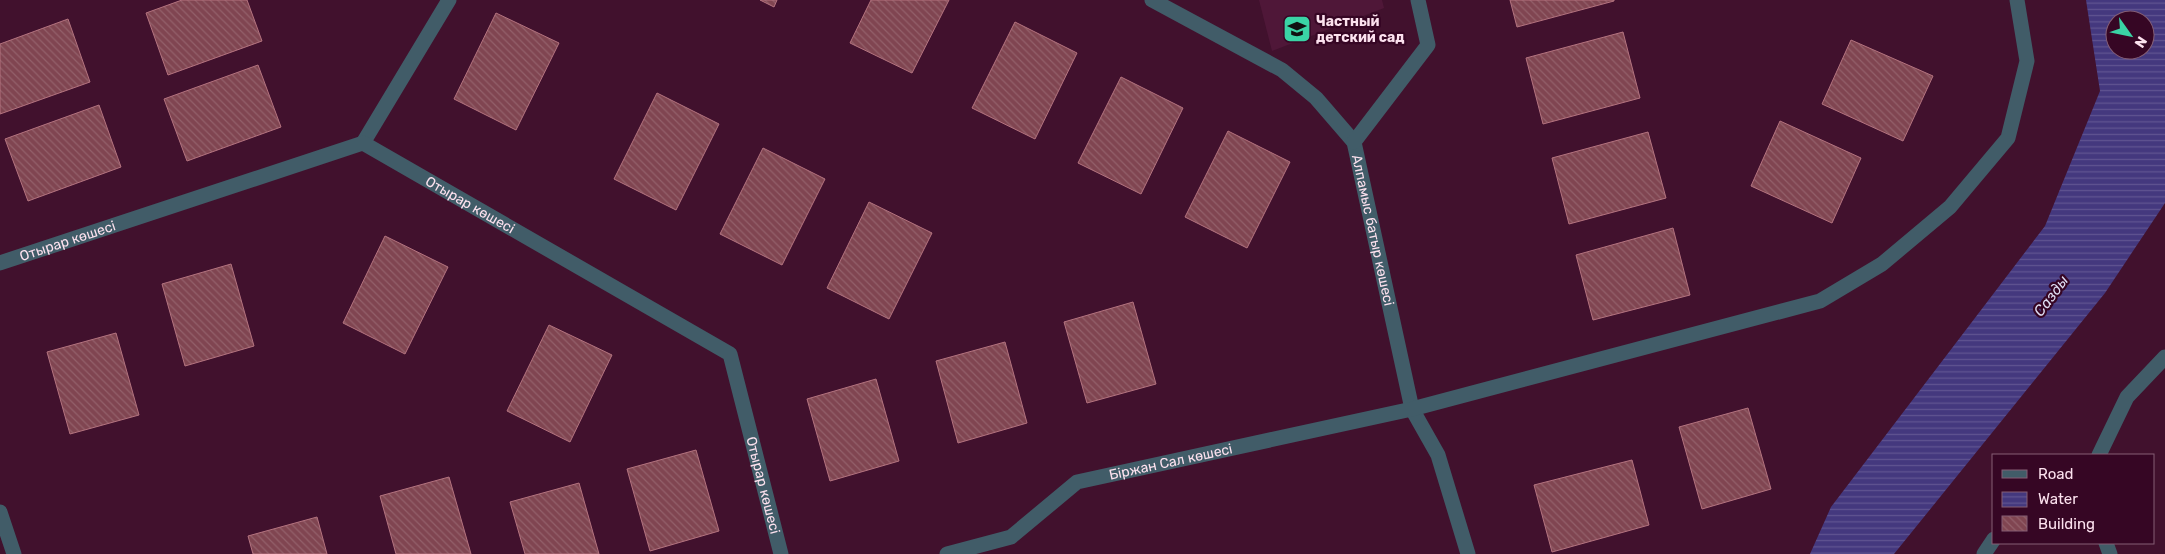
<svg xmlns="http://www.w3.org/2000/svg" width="2165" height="554" viewBox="0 0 2165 554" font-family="Rubik,sans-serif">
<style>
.built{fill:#4f1738}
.water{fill:url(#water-rules);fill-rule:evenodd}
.building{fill:url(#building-back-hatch);stroke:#b4737f}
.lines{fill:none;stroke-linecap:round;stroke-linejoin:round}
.minor{stroke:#415c68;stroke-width:15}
.labels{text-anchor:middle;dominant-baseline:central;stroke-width:4.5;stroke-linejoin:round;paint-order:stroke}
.poi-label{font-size:14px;font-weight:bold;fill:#fce1ee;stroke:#360624;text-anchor:start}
.street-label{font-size:14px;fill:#fce1ee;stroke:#360624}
.water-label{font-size:15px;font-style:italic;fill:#dfdff4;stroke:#360624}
</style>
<defs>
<pattern id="water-rules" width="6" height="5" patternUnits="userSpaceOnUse" patternTransform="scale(1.25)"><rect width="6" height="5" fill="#44387e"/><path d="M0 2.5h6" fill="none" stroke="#605491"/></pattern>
<pattern id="building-back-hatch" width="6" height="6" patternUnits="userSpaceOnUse" patternTransform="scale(1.25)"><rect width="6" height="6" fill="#804551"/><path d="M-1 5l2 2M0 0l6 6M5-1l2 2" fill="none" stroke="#93606a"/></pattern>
</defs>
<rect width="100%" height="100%" fill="#41112d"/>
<path class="built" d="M1259,0H1382L1384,8L1272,51Z"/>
<path class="water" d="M2086,0H2165V203L2105,293L1894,554H1810L1831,507L2045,226L2100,91ZM2115,20H2145V50H2115Z"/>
<g class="building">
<path d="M182,0H247L262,41L168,75L146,13Z"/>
<path d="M760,0H777L774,7Z"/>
<path d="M871,0H949L912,73L850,43Z"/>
<path d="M1510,0H1614V1L1517,27Z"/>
<path d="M496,13L559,43L516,130L454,99Z"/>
<path d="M68,19L90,82L0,114V44Z"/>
<path d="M1015,22L1077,53L1035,139L972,108Z"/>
<path d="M1623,32L1640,98L1543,124L1526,58Z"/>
<path d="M1851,40L1933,76L1903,141L1822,104Z"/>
<path d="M258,65L281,127L187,161L164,99Z"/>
<path d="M1121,77L1183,108L1141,194L1078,163Z"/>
<path d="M657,93L719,124L676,210L614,179Z"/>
<path d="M99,105L121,167L28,201L5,139Z"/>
<path d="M1780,121L1861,158L1832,223L1751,186Z"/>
<path d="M1228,131L1290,162L1247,248L1185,217Z"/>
<path d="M1648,132L1666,198L1569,224L1552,158Z"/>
<path d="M763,148L825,179L782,265L720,234Z"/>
<path d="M869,202L932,233L889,319L827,288Z"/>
<path d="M1673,228L1690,295L1593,320L1576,255Z"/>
<path d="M385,236L448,267L405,354L343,323Z"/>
<path d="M231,264L254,346L185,366L162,284Z"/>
<path d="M1133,302L1156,384L1087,403L1064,322Z"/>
<path d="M549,325L612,355L570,442L507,411Z"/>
<path d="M116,333L139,415L70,434L47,352Z"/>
<path d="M1005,342L1027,423L958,443L936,361Z"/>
<path d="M876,379L899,461L830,481L807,399Z"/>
<path d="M1748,408L1771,489L1702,509L1679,427Z"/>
<path d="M696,450L719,531L650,551L627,469Z"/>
<path d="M1632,460L1649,525L1552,552L1534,485Z"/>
<path d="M449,477L471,554H396L380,496Z"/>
<path d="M579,483L599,554H525L510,502Z"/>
<path d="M317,517L327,554H253L248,536Z"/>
</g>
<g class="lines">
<g class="minor">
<path id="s1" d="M1152,0L1282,70L1316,98L1354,142L1412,409L1438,455L1468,554"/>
<path d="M1354,142L1428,45L1418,0"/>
<path d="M363,143L449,0"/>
<path id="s2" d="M0,263L363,143L730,354L781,554"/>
<path d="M2099,455L2127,397L2165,357"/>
<path d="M0,512L14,554"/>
<path d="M2106,543L2110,554"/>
<path id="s3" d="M947,554L1011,537L1077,482L1412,409L1820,301L1882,264L1950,207L2008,138L2027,61L2017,0"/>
<path d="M1984,554L1994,539"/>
</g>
</g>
<defs>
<symbol id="school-square" viewBox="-11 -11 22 22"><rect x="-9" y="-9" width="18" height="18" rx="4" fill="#3ad4a5" stroke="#360624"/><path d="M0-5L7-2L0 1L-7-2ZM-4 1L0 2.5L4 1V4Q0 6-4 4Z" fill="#111"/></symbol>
</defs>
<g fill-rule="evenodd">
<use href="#school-square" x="1281" y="13" width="32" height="32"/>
</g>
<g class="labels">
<g class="poi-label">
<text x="1316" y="21">Частный<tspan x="1316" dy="16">детский сад</tspan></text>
</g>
<g class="street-label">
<text stroke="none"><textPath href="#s2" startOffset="506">Отырар көшесі</textPath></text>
<text stroke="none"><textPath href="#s1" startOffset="340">Алпамыс батыр көшесі</textPath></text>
<text stroke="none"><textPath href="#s2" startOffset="71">Отырар көшесі</textPath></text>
<text stroke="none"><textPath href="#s3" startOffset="248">Біржан Сал көшесі</textPath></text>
<text stroke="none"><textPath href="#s2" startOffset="941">Отырар көшесі</textPath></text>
</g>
<g class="water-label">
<text transform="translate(2051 296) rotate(-53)">Сазды</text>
</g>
</g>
<rect x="1992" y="454" width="162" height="90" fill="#360624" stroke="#855e75"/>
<rect x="2002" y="470" width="25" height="8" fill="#415c68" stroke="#855e75"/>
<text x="2038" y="479" font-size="15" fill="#fce1ee">Road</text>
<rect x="2002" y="492" width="25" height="15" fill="url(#water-rules)" stroke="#855e75"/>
<text x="2038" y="504" font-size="15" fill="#fce1ee">Water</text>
<rect x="2002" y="516" width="25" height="15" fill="url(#building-back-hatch)" stroke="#855e75"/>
<text x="2038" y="529" font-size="15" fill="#fce1ee">Building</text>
<g transform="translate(2130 35) rotate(123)"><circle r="24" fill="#360624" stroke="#855e75"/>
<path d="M0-4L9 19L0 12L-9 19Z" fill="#3ad4a5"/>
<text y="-8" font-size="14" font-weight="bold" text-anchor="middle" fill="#fce1ee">N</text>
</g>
</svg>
